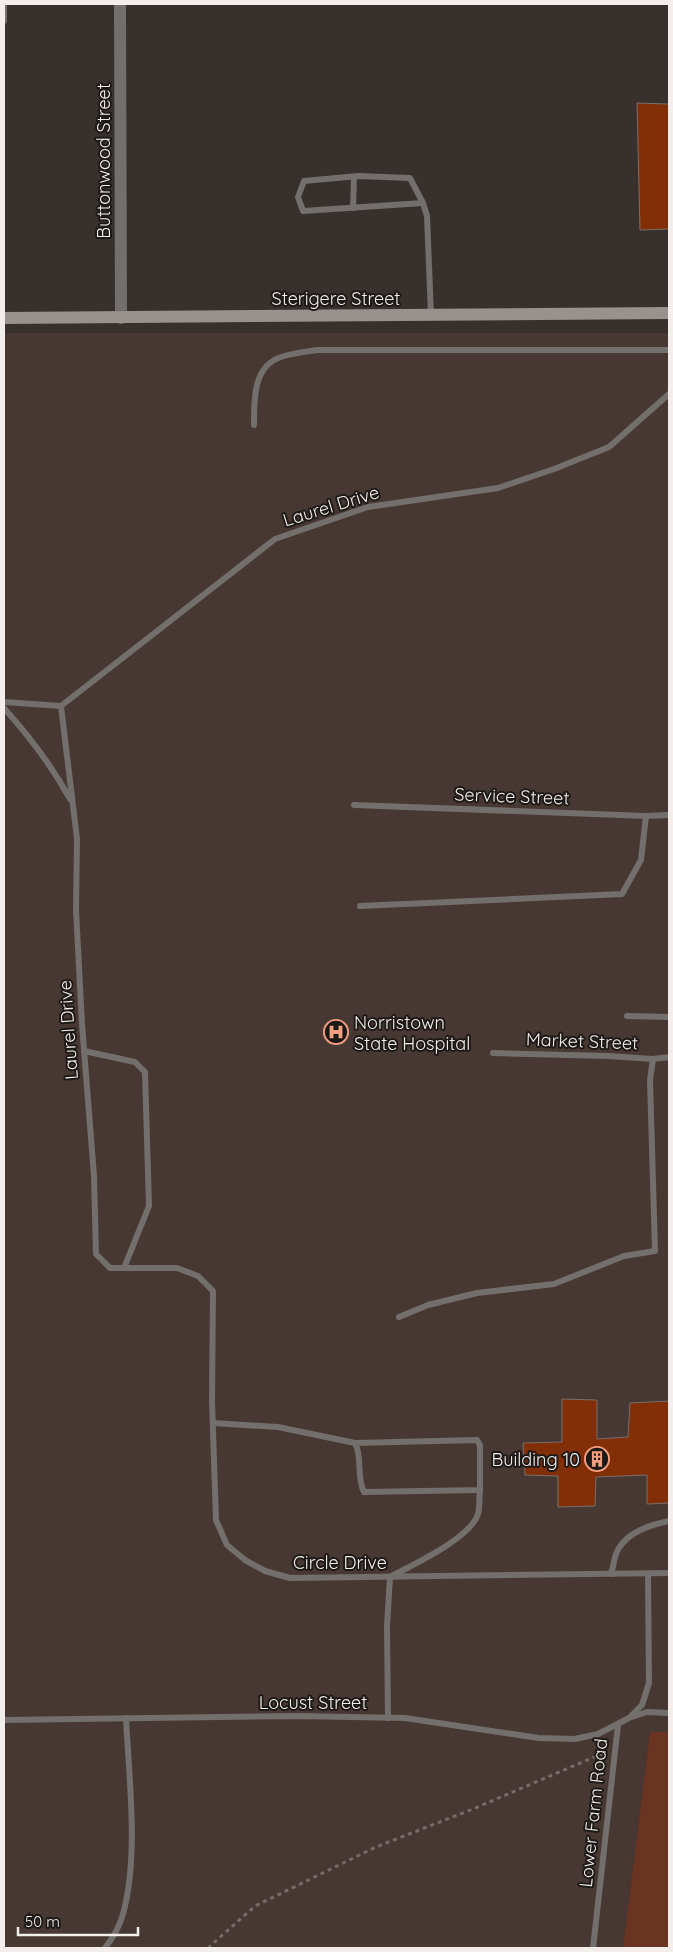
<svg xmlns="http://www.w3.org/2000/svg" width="673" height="1952" viewBox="0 0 673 1952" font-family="Quicksand,sans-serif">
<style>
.built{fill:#473833}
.green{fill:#693421}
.building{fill:#822e07;stroke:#796f6b}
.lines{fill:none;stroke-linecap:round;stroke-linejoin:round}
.path{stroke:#746d6a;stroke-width:3;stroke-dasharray:4 4;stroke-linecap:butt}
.lane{stroke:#736f6d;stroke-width:6}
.street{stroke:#736f6d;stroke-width:12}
.secondary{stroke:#98918e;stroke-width:12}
.labels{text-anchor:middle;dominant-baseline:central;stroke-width:4;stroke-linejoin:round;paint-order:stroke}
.street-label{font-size:18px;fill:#f3edeb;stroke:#1d1917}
.poi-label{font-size:18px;fill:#f3edeb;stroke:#1d1917;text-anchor:start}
</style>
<rect width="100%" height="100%" fill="#38302d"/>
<path class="built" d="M4,333H669V1732H650L623,1948H4Z"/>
<path class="green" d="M650,1732H669V1948H623Z"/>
<g class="building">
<path d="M637,103L669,104V229L640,230Z"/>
<path d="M562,1399L597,1400V1439L628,1437L630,1403L669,1401V1503L647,1504V1475L596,1477L595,1506L558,1507V1476L525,1475L523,1443L562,1442Z"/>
</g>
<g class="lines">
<path class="path" d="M208,1948L255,1906L376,1847L473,1809L606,1752"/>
<g class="lane">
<path d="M4,21V4"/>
<path d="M423,203L303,211L298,197L304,181L358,176L410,178L423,203L427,216L431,315"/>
<path d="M353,208L354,177"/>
<path d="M669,394L609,447L554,469L498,488L368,507L275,539L61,706L77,839L76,910L82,1024L94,1176L96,1254L110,1268H177L198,1276L213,1291L212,1401L216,1520L227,1545L245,1560L265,1571L290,1578L669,1573"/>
<path d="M254,425C254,400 253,366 281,357C293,353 305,352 317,350H669"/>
<path d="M4,702L61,706"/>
<path d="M4,708C29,736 52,766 70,799"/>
<path d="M354,805L646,816L669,815"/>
<path d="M360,906L622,894L641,860L646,816"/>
<path d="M627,1016L669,1017"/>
<path d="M84,1051L135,1062L145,1072L149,1206L124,1268"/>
<path d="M493,1053L608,1056L653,1059L669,1057"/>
<path d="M399,1317L428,1305L477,1293L554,1284L624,1256L655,1251L650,1080L653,1059"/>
<path d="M213,1423L278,1427L355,1443C363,1458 356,1477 364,1492L480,1490V1445L477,1440L355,1443"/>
<path d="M611,1574C613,1568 614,1560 616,1554C624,1533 649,1525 669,1521"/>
<path d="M632,1717L647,1712L669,1713"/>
<path d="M388,1718L387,1626L390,1577C412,1565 471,1538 478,1514C480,1507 479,1497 480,1490"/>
<path d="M4,1720L297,1716L405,1718L539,1738L575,1739L598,1734L629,1718L642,1705L649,1683L648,1574"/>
<path d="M105,1948C112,1939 120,1925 123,1914C139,1856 129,1779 126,1718"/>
<path d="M593,1948L618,1725"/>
</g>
<path class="street" d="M120,4L121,318"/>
<path class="secondary" d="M4,318L669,313"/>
</g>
<defs>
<symbol id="hospital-ring" viewBox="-11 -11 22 22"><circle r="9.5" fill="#1d1917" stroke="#f3a082" stroke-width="1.5"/><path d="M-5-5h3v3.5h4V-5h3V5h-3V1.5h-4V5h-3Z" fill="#f3a082"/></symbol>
<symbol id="building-ring" viewBox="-11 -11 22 22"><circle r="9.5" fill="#1d1917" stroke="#f3a082" stroke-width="1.5"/><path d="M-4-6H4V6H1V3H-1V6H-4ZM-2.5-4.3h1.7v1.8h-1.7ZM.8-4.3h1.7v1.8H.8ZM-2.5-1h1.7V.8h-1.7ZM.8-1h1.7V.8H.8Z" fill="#f3a082"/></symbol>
</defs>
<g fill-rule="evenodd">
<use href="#hospital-ring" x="322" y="1018" width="28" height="28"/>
<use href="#building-ring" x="583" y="1445" width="28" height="28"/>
</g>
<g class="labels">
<g class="street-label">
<text transform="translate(103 161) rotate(-90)">Buttonwood Street</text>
<text x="336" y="298">Sterigere Street</text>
<text transform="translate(331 506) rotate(-17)">Laurel Drive</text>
<text transform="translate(512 796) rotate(2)">Service Street</text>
<text transform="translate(68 1030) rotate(-94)">Laurel Drive</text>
<text transform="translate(582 1041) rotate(2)">Market Street</text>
<text x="340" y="1562">Circle Drive</text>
<text x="313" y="1702">Locust Street</text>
<text transform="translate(593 1813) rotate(-84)">Lower Farm Road</text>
</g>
<g class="poi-label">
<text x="354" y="1022">Norristown<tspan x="354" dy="21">State Hospital</tspan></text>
<text x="580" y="1459" text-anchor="end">Building 10</text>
</g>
</g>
<rect width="673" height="1952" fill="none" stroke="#f3edeb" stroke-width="10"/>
<path d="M18 1927v8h120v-8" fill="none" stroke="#f3edeb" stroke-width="2.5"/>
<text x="25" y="1927" font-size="15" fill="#f3edeb" stroke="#1d1917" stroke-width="4" paint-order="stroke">50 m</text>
</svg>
